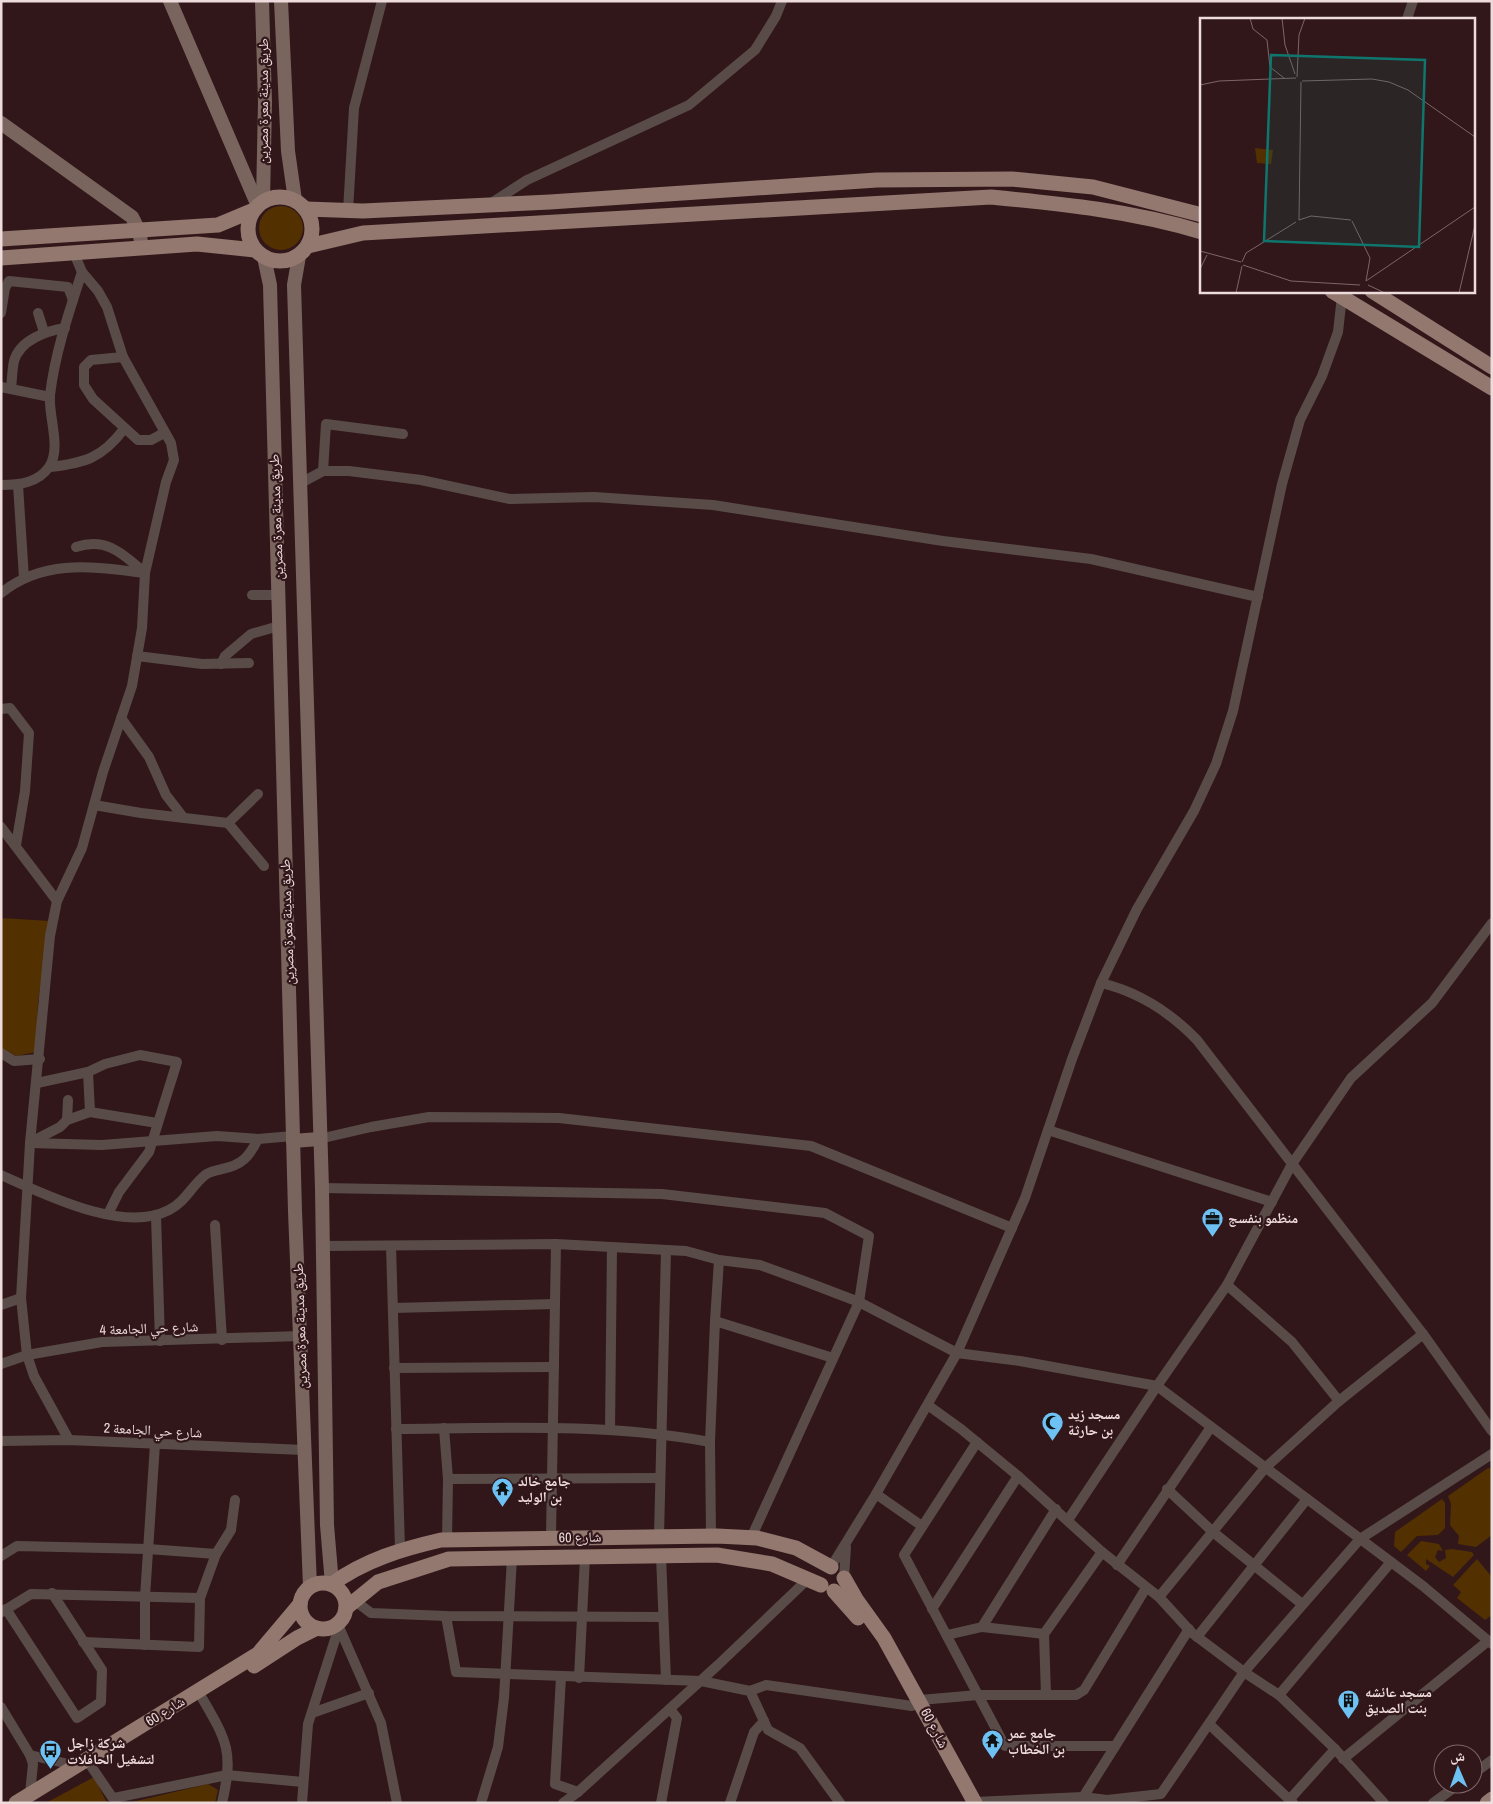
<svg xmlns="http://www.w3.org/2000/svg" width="1493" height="1804" viewBox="0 0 1493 1804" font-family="'Archivo Narrow','Noto Naskh Arabic',sans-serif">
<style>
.green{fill:#523000}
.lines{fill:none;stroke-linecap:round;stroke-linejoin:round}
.street{stroke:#594c48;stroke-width:10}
.secondary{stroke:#79655e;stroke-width:14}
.primary{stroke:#92786e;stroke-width:15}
.labels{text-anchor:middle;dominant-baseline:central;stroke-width:4.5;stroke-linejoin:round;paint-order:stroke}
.street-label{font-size:14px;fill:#eedbdc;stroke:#31171a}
.poi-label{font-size:14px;font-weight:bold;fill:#eedbdc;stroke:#31171a;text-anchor:start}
.inset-road{fill:none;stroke:#7d6568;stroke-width:1}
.view{fill:#0f766e;fill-opacity:0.15;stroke:#0f766e;stroke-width:2.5}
.inset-edge{fill:none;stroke:#eedbdc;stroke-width:2.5}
</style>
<rect width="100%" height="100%" fill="#31171a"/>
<g class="green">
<circle cx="281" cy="228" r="22"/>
<path d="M1,918L50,921L38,1002L36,1052L16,1056L1,1048Z"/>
<path d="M1488,1468L1492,1469V1535L1476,1547L1458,1544L1459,1536L1450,1525L1451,1504L1448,1496Z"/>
<path d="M1442,1499L1445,1503V1528L1438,1535L1417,1536L1401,1552L1394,1546L1395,1532Z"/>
<path d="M1421,1541L1439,1544L1443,1551L1438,1550L1435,1557L1439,1562L1446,1558L1445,1550L1452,1549L1472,1552L1474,1555L1453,1577L1426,1559V1564L1430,1566L1426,1571L1407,1555Z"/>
<path d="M1477,1559L1492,1577V1615L1485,1620L1457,1598L1461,1592L1453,1585Z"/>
<path d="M94,1777L107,1803H46Z"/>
<path d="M208,1784L218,1790L215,1803H128Z"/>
</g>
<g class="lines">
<g class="street">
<path d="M1407,19L1413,1"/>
<path d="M490,204L527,180L689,105L755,50L776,16L782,1"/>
<path d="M348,211L354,108L382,1"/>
<path d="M1,313L5,288L9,281L68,287L73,300"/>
<path d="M38,313L44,332"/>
<path d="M123,357L91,360L84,367V385L93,399L138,440H151L164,433"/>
<path d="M1,387L50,397"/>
<path d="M11,389C12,380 12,370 14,361C20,340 46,331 65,328"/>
<path d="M50,467C85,463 102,458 124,429"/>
<path d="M323,471L326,424L403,434"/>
<path d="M299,484L323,471H349L421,480L510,499L594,497L713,505L943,541L1091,559L1258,597"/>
<path d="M1,485C19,485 38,483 49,467C62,448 48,416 50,395C55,353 69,312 82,272"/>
<path d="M18,485L24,578"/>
<path d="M76,547C107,537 123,554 145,573"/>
<path d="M1,593C45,558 94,567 145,573"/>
<path d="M252,595H278"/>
<path d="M137,656L202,664L249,663"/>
<path d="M221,664L225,656L251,634L279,626"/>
<path d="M1,709L10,708L29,733L25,791L16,845"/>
<path d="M121,718L149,757L166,795L183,817"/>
<path d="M94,805L141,813L228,823L264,866"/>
<path d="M228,823L258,794"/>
<path d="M1,827L57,901"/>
<path d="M1101,983C1139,992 1170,1012 1197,1040L1423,1334L1492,1431"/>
<path d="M1,1053L14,1061L40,1059"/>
<path d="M88,1072L105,1064L140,1055L177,1062L149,1152L119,1192L108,1214"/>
<path d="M90,1112L157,1123"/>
<path d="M67,1120L68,1100"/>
<path d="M1048,1130L1272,1202"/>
<path d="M319,1139L371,1127L429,1117L559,1118L811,1146L1012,1228"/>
<path d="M31,1142L60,1127L67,1120L90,1112L88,1072L37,1083"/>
<path d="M30,1143L102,1145L217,1136L258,1139L293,1136"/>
<path d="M1,1175C44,1194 123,1234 169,1210C185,1202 191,1187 204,1176C209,1171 216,1171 222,1169C242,1165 249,1157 258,1139"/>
<path d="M322,1188L662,1194L825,1213L869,1236L859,1302L751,1538"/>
<path d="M156,1216L160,1341"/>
<path d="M215,1225L222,1340"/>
<path d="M323,1246L556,1244L686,1251L719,1260L760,1265L804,1281L859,1302L957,1353L1020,1361L1157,1386L1423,1586L1492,1644"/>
<path d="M391,1246L400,1549"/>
<path d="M1,1305L21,1298"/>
<path d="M393,1308L555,1304"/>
<path d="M715,1321L719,1260"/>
<path d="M1,1364L27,1355L102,1342L300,1336"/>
<path d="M394,1368L554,1367"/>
<path d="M1339,1401L1423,1334"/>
<path d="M929,1406L961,1429L1018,1476L1102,1552L1159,1597L1192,1633L1244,1672L1279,1695L1335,1749L1384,1803"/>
<path d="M444,1428L448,1479L447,1540"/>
<path d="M396,1429C501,1428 607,1423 710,1442"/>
<path d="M610,1430L612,1247"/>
<path d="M69,1440L34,1376L27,1355L21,1298L30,1143L50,936L57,901L82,848L103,772L132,686L142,628L145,573L166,482L174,460L171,443L123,357L107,307L98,291L82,272L74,253"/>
<path d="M1,1441L69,1440L304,1450"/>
<path d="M977,1442L904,1555L1005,1746H1115"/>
<path d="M448,1479L660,1478"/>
<path d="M1167,1489L1213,1532L1302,1604"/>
<path d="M876,1494L922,1526"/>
<path d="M1068,1520L1157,1386L1227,1285L1292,1164L1351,1078L1432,1003L1492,923"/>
<path d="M659,1536L666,1250"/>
<path d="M711,1536L710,1442L715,1321L833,1358"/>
<path d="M551,1537L556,1244"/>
<path d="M1,1556L17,1546L148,1549L216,1554"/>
<path d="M661,1556L666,1680"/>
<path d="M1117,1565L1211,1427"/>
<path d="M831,1567L876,1494L957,1353L1025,1198L1072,1059L1101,983L1137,909L1194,811L1216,764L1233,711L1282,484L1300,420L1322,376L1338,332L1342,296"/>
<path d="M844,1578L846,1547"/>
<path d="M1159,1597L1265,1468L1339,1401L1292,1342L1227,1285"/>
<path d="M354,1600L371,1613L446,1616L663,1617"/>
<path d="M6,1609L77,1718L101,1702L102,1670L52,1593"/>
<path d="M932,1609L1018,1476"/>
<path d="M2,1612L31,1594L200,1598"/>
<path d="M344,1615L339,1627L381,1723L397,1803"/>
<path d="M446,1616L456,1672L701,1681L750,1691L768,1730L800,1748L840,1803"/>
<path d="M982,1627L1044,1634"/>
<path d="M947,1635L982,1627L1056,1509"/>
<path d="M1197,1637L1307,1499"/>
<path d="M83,1642L199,1647L200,1598L216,1554L231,1530L235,1500"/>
<path d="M145,1645V1597L155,1444"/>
<path d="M561,1677L555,1784L578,1792"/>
<path d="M579,1678L585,1557"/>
<path d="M750,1691L766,1685L912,1706"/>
<path d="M1046,1695L1044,1634L1102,1552"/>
<path d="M1279,1695L1391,1562"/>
<path d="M202,1698C227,1741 234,1752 222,1803"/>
<path d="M920,1700L978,1695H1076L1084,1690L1146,1588"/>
<path d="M1,1707L30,1755L77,1766"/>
<path d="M312,1713L369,1693"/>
<path d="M1210,1725L1293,1803"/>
<path d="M1343,1759L1488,1641"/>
<path d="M91,1766L112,1797L114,1798L227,1775L303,1782"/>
<path d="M1473,1774L1492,1760"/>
<path d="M30,1794L33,1764L30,1755"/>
<path d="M1290,1799L1335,1749"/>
<path d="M975,1802L1083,1797L1107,1800L1161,1794L1244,1672L1360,1539L1492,1454"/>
<path d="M1080,1802L1189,1629"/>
<path d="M302,1803L308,1724L339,1627"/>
<path d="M481,1803L498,1747L504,1698L512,1558"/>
<path d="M563,1803L578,1792L718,1665L808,1579"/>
<path d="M661,1803L677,1718L670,1709"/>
<path d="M730,1803L754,1732L764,1721"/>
<path d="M1433,1803L1459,1784"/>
</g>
<g class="secondary">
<path d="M170,1L258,206"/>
<path d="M262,1L265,102L263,201"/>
<path d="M281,1L288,151L295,200"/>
<path d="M1,123L132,217L139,231L142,247"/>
<path d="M299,256L294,285L322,1188L327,1525L332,1584"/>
<path d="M264,257L270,285L295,1211L310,1587"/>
<path d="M293,1141L319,1139"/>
</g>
<g class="primary">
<circle cx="280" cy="229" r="32"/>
<path d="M306,209L363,211L550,202L877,180L1012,179L1093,187L1202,215"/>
<path d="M1,239L218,225L254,210"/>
<path d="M308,246L363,233L991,197C1063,204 1133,211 1202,232"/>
<path d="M1,258L197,244L255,250"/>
<path d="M1332,291L1492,388"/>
<path d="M1372,291L1492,367"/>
<path d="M844,1578L856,1599L884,1638L975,1803"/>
<circle cx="323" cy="1606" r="23"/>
<path d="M332,1584C365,1560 402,1549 441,1540L717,1536L757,1538L796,1548L831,1567"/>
<path d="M834,1591L858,1618"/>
<path d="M346,1608L378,1582L449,1559L717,1555L772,1564L821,1585"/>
<path d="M254,1666L297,1638L317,1628"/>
<path d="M16,1803L258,1654L300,1604"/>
<path d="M1487,1803L1492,1799"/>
</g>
</g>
<defs>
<symbol id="office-pin" viewBox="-11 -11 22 30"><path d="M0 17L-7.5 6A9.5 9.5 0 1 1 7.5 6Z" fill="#6ec2f3" stroke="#31171a"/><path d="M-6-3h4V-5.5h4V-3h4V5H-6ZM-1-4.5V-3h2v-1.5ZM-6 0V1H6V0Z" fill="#111"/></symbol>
<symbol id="mosque-pin" viewBox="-11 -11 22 30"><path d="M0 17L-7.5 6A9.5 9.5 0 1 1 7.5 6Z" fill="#6ec2f3" stroke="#31171a"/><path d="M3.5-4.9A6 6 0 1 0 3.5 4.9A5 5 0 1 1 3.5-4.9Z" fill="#111"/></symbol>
<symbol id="temple-pin" viewBox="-11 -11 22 30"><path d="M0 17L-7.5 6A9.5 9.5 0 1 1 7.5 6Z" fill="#6ec2f3" stroke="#31171a"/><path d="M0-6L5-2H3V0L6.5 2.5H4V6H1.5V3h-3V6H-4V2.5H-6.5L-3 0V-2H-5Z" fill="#111"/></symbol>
<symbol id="building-pin" viewBox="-11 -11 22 30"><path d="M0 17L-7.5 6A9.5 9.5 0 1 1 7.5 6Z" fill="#6ec2f3" stroke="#31171a"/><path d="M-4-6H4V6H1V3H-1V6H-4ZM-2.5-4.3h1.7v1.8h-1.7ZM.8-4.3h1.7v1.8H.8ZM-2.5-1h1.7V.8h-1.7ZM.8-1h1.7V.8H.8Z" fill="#111"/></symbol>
<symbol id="bus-pin" viewBox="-11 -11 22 30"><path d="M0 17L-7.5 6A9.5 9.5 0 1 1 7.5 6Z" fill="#6ec2f3" stroke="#31171a"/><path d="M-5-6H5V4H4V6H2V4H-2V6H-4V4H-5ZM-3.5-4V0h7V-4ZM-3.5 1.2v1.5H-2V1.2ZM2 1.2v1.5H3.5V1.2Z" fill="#111"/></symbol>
</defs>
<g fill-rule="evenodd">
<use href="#office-pin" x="1200" y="1206" width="25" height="34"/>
<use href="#mosque-pin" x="1040" y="1410" width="25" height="34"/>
<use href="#temple-pin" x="490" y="1476" width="25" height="34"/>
<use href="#building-pin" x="1336" y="1688" width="25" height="34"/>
<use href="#temple-pin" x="980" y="1728" width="25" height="34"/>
<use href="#bus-pin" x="38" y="1738" width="25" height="34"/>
</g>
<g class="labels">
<g class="street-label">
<text transform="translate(263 101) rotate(-90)">طريق مدينة معرة مصرين</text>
<text transform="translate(276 517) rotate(-92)">طريق مدينة معرة مصرين</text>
<text transform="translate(287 922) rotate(-92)">طريق مدينة معرة مصرين</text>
<text transform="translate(300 1326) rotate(-92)">طريق مدينة معرة مصرين</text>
<text transform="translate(149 1328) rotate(-2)">شارع حي الجامعة 4</text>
<text transform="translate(153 1430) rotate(3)">شارع حي الجامعة 2</text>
<text transform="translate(580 1537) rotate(-1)">شارع 60</text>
<text transform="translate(165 1711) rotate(-32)">شارع 60</text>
<text transform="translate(935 1728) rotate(62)">شارع 60</text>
</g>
<g class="poi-label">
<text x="1228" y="1218">منظمو بنفسج</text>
<text x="1068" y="1414">مسجد زيد<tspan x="1068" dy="16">بن حارثة</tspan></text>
<text x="518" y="1481">جامع خالد<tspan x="518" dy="16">بن الوليد</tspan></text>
<text x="1365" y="1692">مسجد عائشه<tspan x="1365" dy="16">بنت الصديق</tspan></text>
<text x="1008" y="1733">جامع عمر<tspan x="1008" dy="16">بن الخطاب</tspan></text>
<text x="67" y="1743">شركة زاجل<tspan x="67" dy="16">لتشغيل الحافلات</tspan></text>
</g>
</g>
<g transform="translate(1200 18)">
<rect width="275" height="275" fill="#31171a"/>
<path d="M55,130L73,132L71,146L57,145Z" fill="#523000"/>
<path class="inset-road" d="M50,0L53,11L67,22L70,49L84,60M82,0L85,27L95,56M97,59L99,17L105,0M102,63L172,61L189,64L208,72L275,119M101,64L99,202L111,198L151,202M0,67L19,63L96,60M152,203L170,240L166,263M0,233L41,244M42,244L46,235L96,204M43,247L91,263L160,267M0,251L7,237M166,263L275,189M168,267L185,275M36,275L42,248M259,275L275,207"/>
<path class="view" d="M71,37L225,42L219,229L64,223Z"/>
<rect width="275" height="275" class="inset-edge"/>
</g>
<rect width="1493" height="1804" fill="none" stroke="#eedbdc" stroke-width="5"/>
<g transform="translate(1458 1769) rotate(358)"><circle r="24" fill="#31171a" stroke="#7d6568"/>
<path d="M0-4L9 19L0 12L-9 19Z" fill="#6ec2f3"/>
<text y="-8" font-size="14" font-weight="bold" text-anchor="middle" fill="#eedbdc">ش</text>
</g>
</svg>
